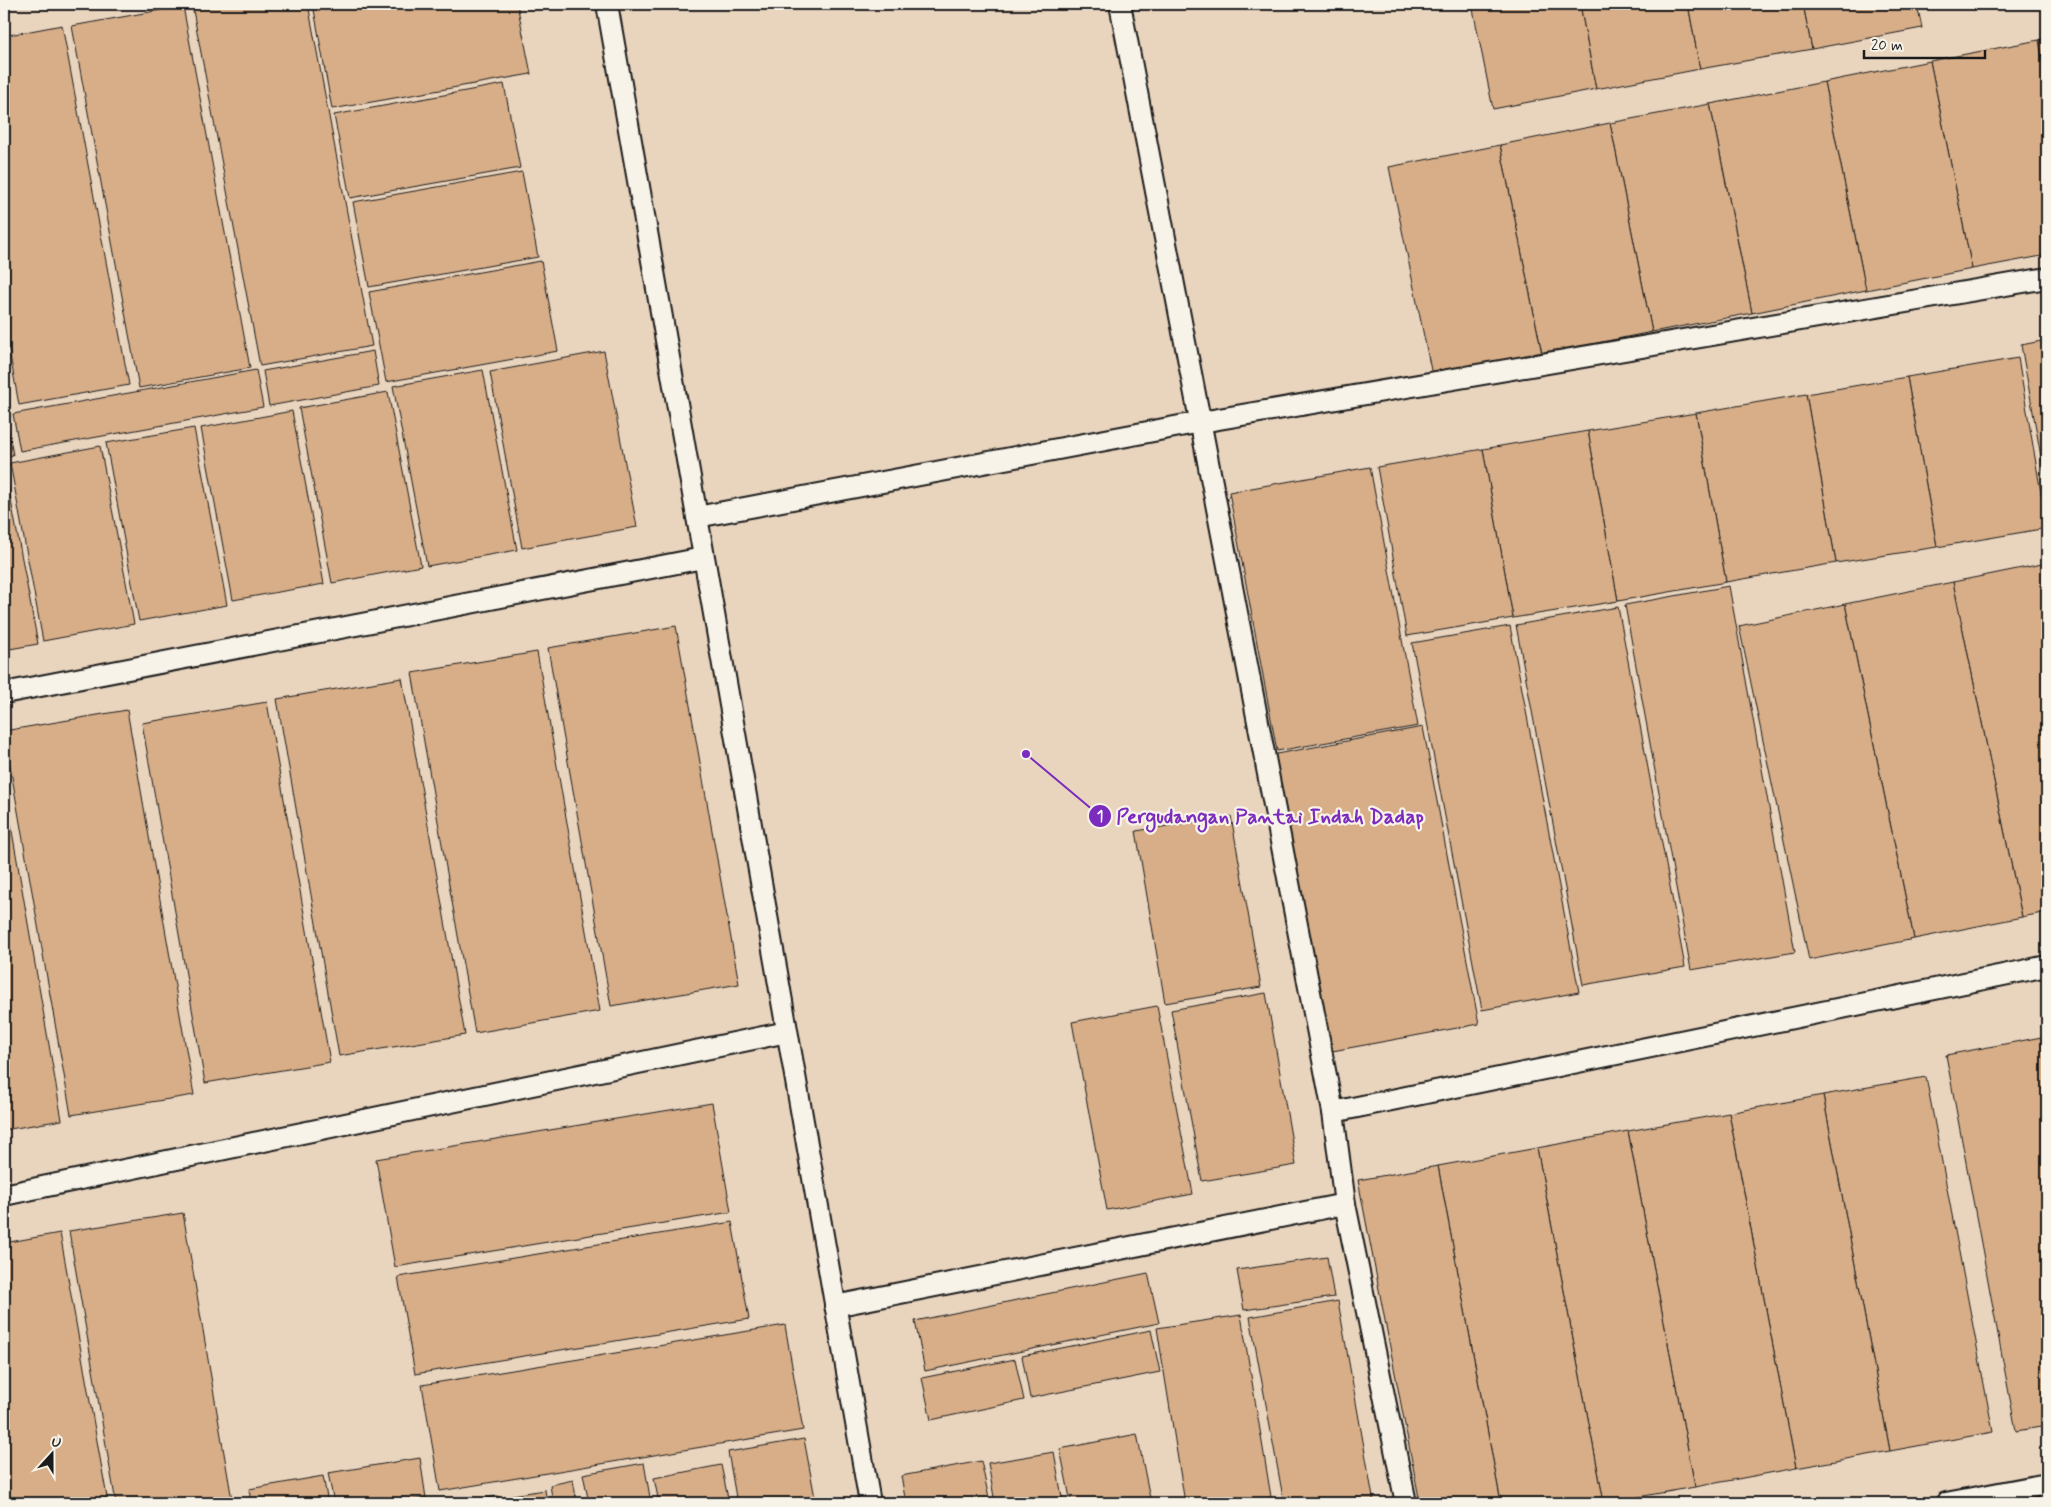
<svg xmlns="http://www.w3.org/2000/svg" width="2051" height="1507" viewBox="0 0 2051 1507" font-family="Mynerve,sans-serif">
<style>
.built{fill:#e9d4be}
.building{fill:#d7ae88;stroke:#1c1c1c}
.lines{fill:none;stroke-linecap:round;stroke-linejoin:round}
.lane-casing{stroke:#1c1c1c;stroke-width:24}
.lane{stroke:#f7f3e8;stroke-width:20}
.leader{fill:none;stroke:#7b2cbf;stroke-width:2}
.callout-dot{fill:#7b2cbf;stroke:#f7f3e8;stroke-width:2}
.mark-label{font-size:15px;text-anchor:middle;font-weight:bold;fill:#fff}
.callout-label{font-size:21px;text-anchor:middle;font-weight:bold;fill:#7b2cbf;stroke:#f7f3e8;stroke-width:4.5;stroke-linejoin:round;paint-order:stroke}
</style>
<rect width="100%" height="100%" fill="#f1e5d5"/>
<filter id="ink" filterUnits="userSpaceOnUse"><feTurbulence type="fractalNoise" baseFrequency=".02" numOctaves="2"/><feDisplacementMap in="SourceGraphic" scale="10" xChannelSelector="R" yChannelSelector="G"/><feConvolveMatrix kernelMatrix="1 2 1 2 8 2 1 2 1" color-interpolation-filters="sRGB"/></filter>
<g filter="url(#ink)">
<rect class="built" x="4" y="4" width="2043" height="1499"/>
<g class="building">
<path d="M198,4H308L372,346L260,366L192,5Z"/>
<path d="M313,4H517L531,74L332,109Z"/>
<path d="M1472,4H1580L1596,89L1493,109Z"/>
<path d="M1580,4H1688L1700,69L1596,89Z"/>
<path d="M1688,4H1803L1812,49L1700,69Z"/>
<path d="M1803,4H1917L1922,28L1812,49Z"/>
<path d="M183,6L250,368L139,388L72,26Z"/>
<path d="M62,25L129,385L19,405L4,322V36Z"/>
<path d="M2047,38V83L2039,40Z"/>
<path d="M2039,40L2047,83V255L1972,269L1930,61Z"/>
<path d="M1930,61L1972,269L1866,290L1824,82Z"/>
<path d="M1824,82L1866,290L1752,313L1710,104Z"/>
<path d="M504,84L520,168L350,198L334,115Z"/>
<path d="M1710,104L1752,313L1652,332L1610,123Z"/>
<path d="M1610,123L1652,332L1542,354L1500,145Z"/>
<path d="M1500,145L1542,354L1432,375L1389,167Z"/>
<path d="M522,172L538,257L369,287L353,202Z"/>
<path d="M541,261L558,351L386,382L369,292Z"/>
<path d="M2047,340V490L2021,345Z"/>
<path d="M373,351L379,386L269,406L263,371Z"/>
<path d="M604,351L637,527L522,548L490,372Z"/>
<path d="M2018,358L2047,528L1937,547L1907,377Z"/>
<path d="M256,370L263,407L20,451L13,414Z"/>
<path d="M483,370L517,550L427,566L393,386Z"/>
<path d="M1907,377L1937,547L1836,563L1806,394Z"/>
<path d="M388,392L421,566L332,583L299,408Z"/>
<path d="M1806,394L1836,563L1726,582L1696,413Z"/>
<path d="M292,411L324,584L233,600L201,428Z"/>
<path d="M1696,413L1726,582L1618,601L1588,431Z"/>
<path d="M6,416L13,455L4,457V417Z"/>
<path d="M194,428L227,605L139,621L106,443Z"/>
<path d="M1588,431L1618,601L1513,618L1483,449Z"/>
<path d="M100,446L134,624L43,641L10,463Z"/>
<path d="M1483,449L1513,618L1407,636L1377,467Z"/>
<path d="M4,463L38,644L4,650Z"/>
<path d="M1370,467L1418,726L1277,751L1229,492Z"/>
<path d="M2047,563V912L2022,917L1953,582Z"/>
<path d="M1953,582L2022,917L1914,939L1845,604Z"/>
<path d="M1729,586L1795,952L1691,970L1625,605Z"/>
<path d="M1845,604L1914,939L1809,960L1739,626Z"/>
<path d="M1618,607L1685,967L1583,985L1516,625Z"/>
<path d="M676,626L739,984L611,1006L548,648Z"/>
<path d="M1510,626L1579,992L1482,1010L1412,643Z"/>
<path d="M537,652L600,1011L475,1033L412,673Z"/>
<path d="M402,678L465,1035L339,1056L277,699Z"/>
<path d="M267,702L330,1062L205,1083L142,723Z"/>
<path d="M127,710L194,1095L71,1115L4,731Z"/>
<path d="M1423,727L1479,1024L1327,1052L1271,755Z"/>
<path d="M4,785L62,1120L4,1130Z"/>
<path d="M1231,816L1261,987L1165,1003L1136,831Z"/>
<path d="M1266,993L1296,1165L1202,1181L1171,1010Z"/>
<path d="M1157,1006L1193,1194L1107,1210L1072,1022Z"/>
<path d="M2047,1036V1426L2016,1431L1946,1055Z"/>
<path d="M1926,1077L1993,1432L1890,1451L1823,1095Z"/>
<path d="M1823,1095L1890,1451L1796,1468L1729,1113Z"/>
<path d="M712,1103L731,1212L395,1267L376,1159Z"/>
<path d="M1729,1113L1796,1468L1695,1487L1628,1131Z"/>
<path d="M1628,1131L1695,1487L1604,1503L1537,1148Z"/>
<path d="M1537,1148L1604,1503H1501L1438,1166Z"/>
<path d="M1438,1166L1501,1503H1420L1358,1180Z"/>
<path d="M183,1213L232,1500L213,1503H116L69,1231Z"/>
<path d="M732,1222L749,1319L415,1374L398,1277Z"/>
<path d="M60,1233L108,1503H4V1243Z"/>
<path d="M1327,1257L1334,1297L1244,1310L1237,1270Z"/>
<path d="M1148,1273L1159,1323L925,1371L915,1321Z"/>
<path d="M1338,1301L1374,1503H1284L1250,1317Z"/>
<path d="M1241,1315L1272,1503H1185L1157,1328Z"/>
<path d="M785,1325L803,1430L440,1491L422,1385Z"/>
<path d="M1151,1330L1160,1372L1030,1398L1022,1356Z"/>
<path d="M1015,1359L1024,1400L931,1420L922,1378Z"/>
<path d="M1137,1434L1151,1503H1071L1060,1449Z"/>
<path d="M804,1439L816,1503H737L728,1452Z"/>
<path d="M1054,1452L1063,1503H995L988,1463Z"/>
<path d="M420,1458L426,1498L392,1503H334L328,1473Z"/>
<path d="M981,1461L990,1503H906L901,1476Z"/>
<path d="M644,1463L651,1503H589L583,1474Z"/>
<path d="M721,1465L729,1503H659L654,1478Z"/>
<path d="M323,1476L328,1503H251L249,1489Z"/>
<path d="M573,1480L577,1503H553L550,1485Z"/>
<path d="M545,1490L547,1503H514L512,1495Z"/>
<path d="M498,1496L500,1503H459Z"/>
</g>
<g class="lines">
<defs>
<g id="lane">
<path d="M607,4L870,1503"/>
<path d="M1120,4L1333,1112L1345,1204L1406,1503"/>
<path d="M697,517L1201,422L2047,278"/>
<path d="M4,693L703,558"/>
<path d="M1333,1112L2047,966"/>
<path d="M4,1195L787,1032"/>
<path d="M835,1306L1345,1204"/>
<path d="M1946,1503L2047,1484"/>
</g>
</defs>
<use href="#lane" class="lane-casing"/>
<use href="#lane" class="lane"/>
</g>
</g>
<path class="leader" d="M1026 754L1100 816"/>
<g class="callout-dot">
<circle cx="1026" cy="754" r="5"/>
<circle cx="1100" cy="816" r="12"/>
</g>
<g class="mark-label">
<text x="1100" y="821">1</text>
</g>
<g class="callout-label">
<text x="1270" y="823">Pergudangan Pantai Indah Dadap</text>
</g>
<rect width="2051" height="1507" fill="none" stroke="#f7f3e8" stroke-width="20"/>
<rect x="10" y="10" width="2031" height="1487" fill="none" stroke="#1c1c1c" stroke-width="2" filter="url(#ink)"/>
<g transform="translate(52 1454) rotate(21)" stroke="#f7f3e8" stroke-width="4" paint-order="stroke">
<path d="M0-4L9 19L0 12L-9 19Z" fill="#1c1c1c"/>
<text y="-8" font-size="14" font-weight="bold" text-anchor="middle" fill="#1c1c1c">U</text>
</g>
<path d="M1864 50v8h121v-8" fill="none" stroke="#1c1c1c" stroke-width="2.5"/>
<text x="1871" y="50" font-size="15" fill="#1c1c1c" stroke="#f7f3e8" stroke-width="4" paint-order="stroke">20 m</text>
</svg>
